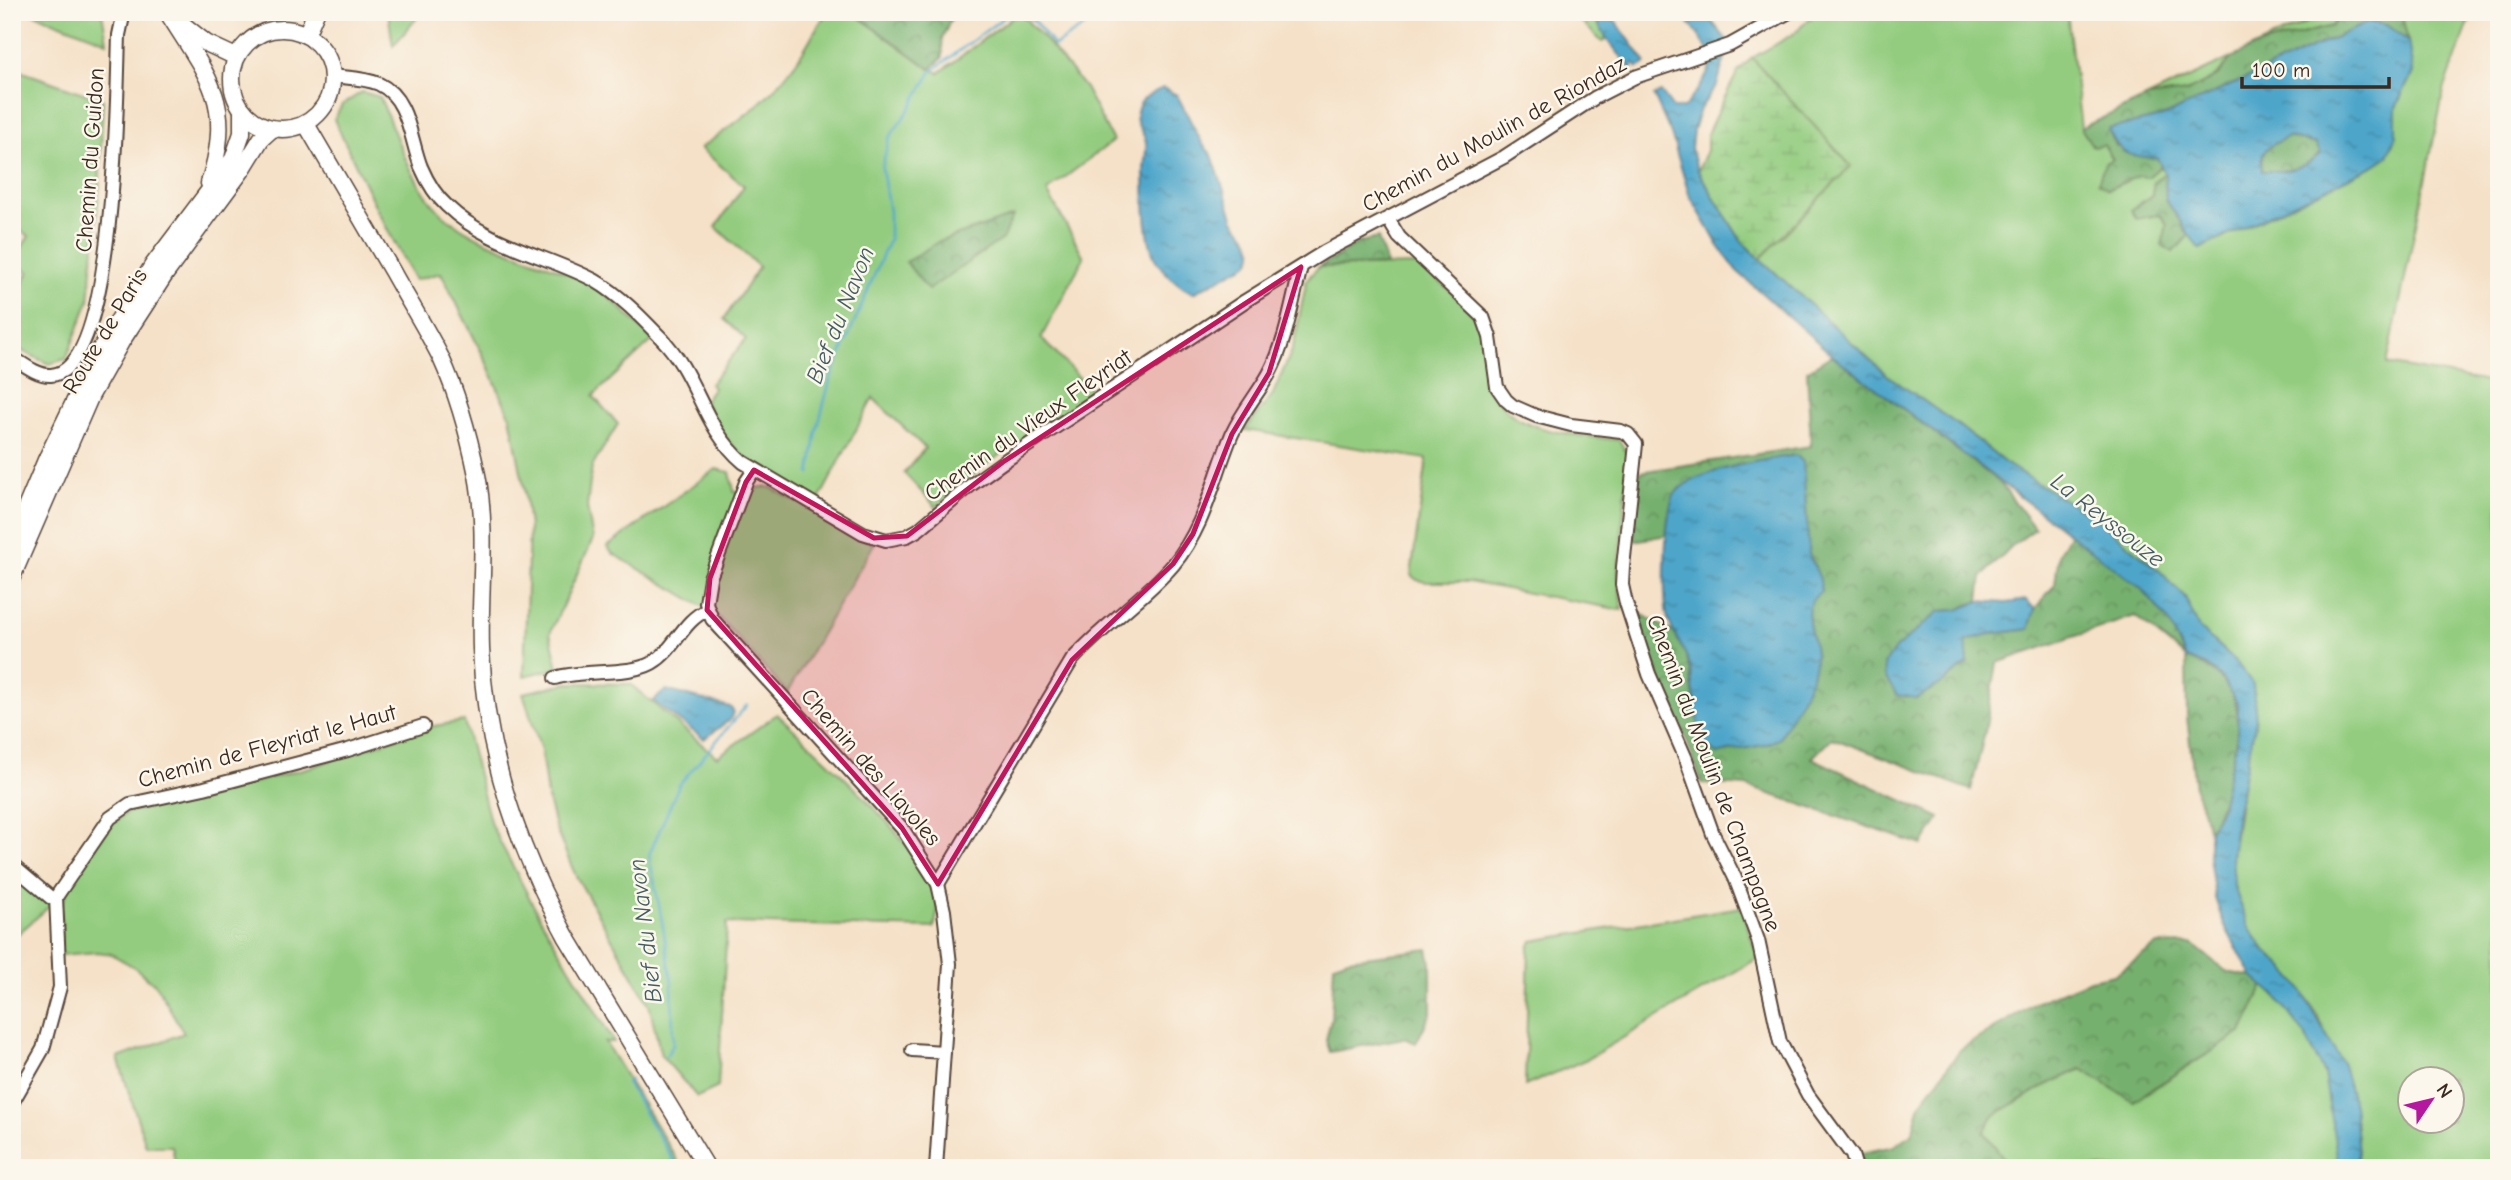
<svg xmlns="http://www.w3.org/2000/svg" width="2511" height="1180" viewBox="0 0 2511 1180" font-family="'Comic Neue',sans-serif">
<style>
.green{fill:#93cc7f;stroke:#677b4e;stroke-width:2;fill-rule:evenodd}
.forest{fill:url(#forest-crowns);stroke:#586d46;stroke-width:2}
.wetland{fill:url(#wetland-marsh);stroke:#677b4e;stroke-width:2}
.water{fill:url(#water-ripples);stroke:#446874;stroke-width:2;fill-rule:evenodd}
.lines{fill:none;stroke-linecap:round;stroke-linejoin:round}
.stream{stroke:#4da6ca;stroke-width:2.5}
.minor-casing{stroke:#574538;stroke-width:16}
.major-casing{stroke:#574538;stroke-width:19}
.minor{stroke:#fff;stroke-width:12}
.major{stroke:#fff;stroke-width:16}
.marked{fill:#c2185b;fill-opacity:0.2;stroke:#c2185b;stroke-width:5;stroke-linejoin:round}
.labels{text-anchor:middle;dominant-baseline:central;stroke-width:5;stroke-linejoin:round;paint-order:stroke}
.street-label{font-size:23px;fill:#3b2a1e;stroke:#fbf7ec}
.water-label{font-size:24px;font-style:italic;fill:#425c63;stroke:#fbf7ec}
</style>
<defs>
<pattern id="forest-crowns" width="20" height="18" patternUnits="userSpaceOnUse" patternTransform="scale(1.75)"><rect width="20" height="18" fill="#76b06e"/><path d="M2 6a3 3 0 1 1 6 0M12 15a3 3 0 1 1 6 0" fill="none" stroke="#628f5a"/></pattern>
<pattern id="wetland-marsh" width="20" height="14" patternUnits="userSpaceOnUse" patternTransform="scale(1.75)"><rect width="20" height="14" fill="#93cc7f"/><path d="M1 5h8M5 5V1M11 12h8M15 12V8" fill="none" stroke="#80af6d"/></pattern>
<pattern id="water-ripples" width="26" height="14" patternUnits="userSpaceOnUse" patternTransform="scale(1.75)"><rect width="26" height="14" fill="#4da6ca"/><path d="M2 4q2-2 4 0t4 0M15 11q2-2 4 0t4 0" fill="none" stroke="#4187a3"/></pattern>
</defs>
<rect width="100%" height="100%" fill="#fbf7ec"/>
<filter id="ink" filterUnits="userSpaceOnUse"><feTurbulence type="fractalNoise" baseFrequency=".0143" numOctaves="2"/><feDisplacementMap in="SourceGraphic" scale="14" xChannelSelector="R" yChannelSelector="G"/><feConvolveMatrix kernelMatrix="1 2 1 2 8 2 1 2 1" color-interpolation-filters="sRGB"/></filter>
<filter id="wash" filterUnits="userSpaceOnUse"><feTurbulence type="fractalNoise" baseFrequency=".00686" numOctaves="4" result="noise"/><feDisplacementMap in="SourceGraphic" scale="28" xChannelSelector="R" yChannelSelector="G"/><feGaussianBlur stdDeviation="1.57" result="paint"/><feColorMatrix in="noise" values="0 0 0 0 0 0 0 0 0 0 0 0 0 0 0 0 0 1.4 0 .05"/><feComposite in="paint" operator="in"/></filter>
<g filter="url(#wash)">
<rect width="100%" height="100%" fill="#f5e1c8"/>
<g class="green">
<path d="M30,12H102L107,42Z"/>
<path d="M388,12H422L393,46Z"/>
<path d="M828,12H852L930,69L939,73L1019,12L1048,43L1085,88L1113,141L1047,191L1084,257L1041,338L1094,393L985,465L936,507L904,473L925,448L873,398L819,500C788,483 749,468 727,439C718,428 711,413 704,401L713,388L710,384L746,339L724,319L759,267L716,227L744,186L700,148C737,123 770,99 796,62C808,46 815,27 828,12Z"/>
<path d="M1582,12H1591L1607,39L1602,42L1581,21Z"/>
<path d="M1817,12H2067L2081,128L2093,146L2104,144L2113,160L2109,189L2139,175L2148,177L2161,166L2165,173L2154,182L2152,195L2139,204L2150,217L2160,213L2167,225L2162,245L2179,247L2189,235L2200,249L2375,165L2388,156L2396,135V107L2413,72L2401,12H2473L2444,90L2387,364L2499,384V1168H2359L2354,1105L2318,1015L2288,972L2262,946L2248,926L2234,886L2232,856L2244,774L2237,663L2198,627L2185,597L2104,524L2005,463L1958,425L1887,375L1760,259L1851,166L1752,58L1792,35ZM2410,1078H2452V1120H2410Z"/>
<path d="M2328,12H2343L2332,26L2256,46Z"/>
<path d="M2231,58C2209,91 2185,93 2148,97Z"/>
<path d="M12,68L103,100L99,194L89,301L66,359L49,364L12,346V302L29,272L12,263L29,236L12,225Z"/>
<path d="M362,92L380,97C395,134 408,172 432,203C466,245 533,255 579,278C609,293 630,317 653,340L593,396L618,424L592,466L587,507L593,539L550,633L558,668L524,676L529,527L524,487L510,416L485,359L441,273L415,280L379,214L334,119L342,105Z"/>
<path d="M1421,265C1439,282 1471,305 1481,327C1491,348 1487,375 1496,396C1513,433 1584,436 1619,440L1629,457L1618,573L1622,610L1468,582H1426L1417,580L1411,575L1427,459L1245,430L1273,394L1293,348L1307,279L1319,267Z"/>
<path d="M716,469L730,472L734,491L748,494L760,487H770L874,544L787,693L717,615L612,553L607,547Z"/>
<path d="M568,683L630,684L717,757L777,714C815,749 932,854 938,901C939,909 936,920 934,928L727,923L718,1087L697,1097L661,1055L649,1004L575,874L556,830L547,796L541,750L523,693Z"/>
<path d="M464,721L491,825L539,916L614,1042H605L682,1168H176L172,1146H146L118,1058L184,1033L156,985L134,967L111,954L98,952L61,955V907L70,881L110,825L128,812L181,802L314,766L428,727Z"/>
<path d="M12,874L51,905L12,939Z"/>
<path d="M1741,907L1758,958L1587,1059L1525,1086L1529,948L1532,941Z"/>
<path d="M2264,985C2287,1006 2316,1046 2325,1076C2332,1103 2337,1139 2339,1168H2011L1984,1132L1993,1116L2048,1084L2082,1069L2134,1101L2242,1032Z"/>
</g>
<g class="forest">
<path d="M852,12H954L942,39L943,57L931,69Z"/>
<path d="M2343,12H2401L2408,41L2386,25L2369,22L2162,117L2108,129L2116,146L2157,157L2161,166L2148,177L2139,176L2108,189L2098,182L2105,163L2113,159L2104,145L2093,147L2081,128L2148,97L2187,92L2219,75L2231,58L2256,46L2332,26Z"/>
<path d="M2287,137L2316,144L2321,153C2302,171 2287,172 2262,171C2259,148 2269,147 2287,137Z"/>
<path d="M2165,173L2166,200L2189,235L2173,252L2162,245L2167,225L2160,214L2137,219L2131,210L2152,195L2154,182Z"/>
<path d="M1013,216L1002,239L928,290L906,262L938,242Z"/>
<path d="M1378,238L1387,265L1319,267L1360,242Z"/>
<path d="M1832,355L1999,482L2035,529L2013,545L1982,576L1979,601L1958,610L1940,611L1916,698L1944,682L1968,663L1965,641L1985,635L2029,629L2035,609L2055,584L2059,553L2070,533L2141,588L2167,619L2186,658C2245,680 2243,715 2230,769C2225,792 2220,811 2209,831L2195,788L2187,717L2186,658L2135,616L1997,663L1985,732L1971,790L1832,738L1812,758L1940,818L1922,845L1746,786L1702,783L1679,719L1641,638L1638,612L1674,633L1684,650L1690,669L1693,693L1706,745L1717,754C1738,747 1762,749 1780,738L1814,668L1807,613L1815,566L1809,554L1795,455L1735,466L1703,476L1668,518L1667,535L1634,541L1636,501L1640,472L1811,446L1807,371Z"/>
<path d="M2192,944L2227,972L2253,977L2264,985L2242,1032L2133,1101L2081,1069L2048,1084L1993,1116L1984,1132L2011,1168H1866L1858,1154L1894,1146L1912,1134L1920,1104L1961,1049L2035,1003L2090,980L2114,975L2157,945Z"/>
<path d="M1428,949L1431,963V1013L1416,1043L1404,1038L1330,1052L1326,1040L1331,1019L1334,964L1348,959Z"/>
</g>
<path class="wetland" d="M1752,58L1851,166L1760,259L1742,242L1698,171L1707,150V134L1714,119L1738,71Z"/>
<g class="water">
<path d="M1591,12H1609L1646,63L1638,68L1634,63L1631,69L1607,39Z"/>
<path d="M1681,12H1704L1727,40L1726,54L1717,85L1700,109L1693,130L1691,148L1698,171L1742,242L1887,375L1958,425L2005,463L2104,524L2160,571L2185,597L2198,627L2237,663L2253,684L2256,719L2237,811L2232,856L2234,886L2248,926L2262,946L2288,972L2303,992L2343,1065L2354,1105L2359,1168H2339L2324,1074L2305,1035L2276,996L2253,977L2224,925L2215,898L2209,857V831L2220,811L2237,739L2238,705L2222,678L2207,666L2186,658L2167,619L2141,588L1832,355L1737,271L1718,245L1689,194L1671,134L1654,96L1661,92L1673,108H1684C1722,59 1717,60 1681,12Z"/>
<path d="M2369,22L2386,25L2408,41L2413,72L2396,107V135L2388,156L2375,165L2199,249L2166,200L2165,173L2157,158C2127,155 2122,158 2108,129L2162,117ZM2287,137L2316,144L2321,153C2303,170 2286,172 2262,171C2258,148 2269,147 2287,137Z"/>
<path d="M1163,88L1177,95L1203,145L1212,155L1234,220L1249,240L1253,250V255L1249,263L1193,293C1179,286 1166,275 1157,262C1146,246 1144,196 1144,176C1143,165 1147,154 1146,143C1144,129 1132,126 1138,108C1142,97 1154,92 1163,88Z"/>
<path d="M1796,455L1803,462L1809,554L1820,579L1821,592C1793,610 1821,639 1814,668C1808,693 1790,715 1780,738C1762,749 1738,747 1717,754C1713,751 1707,748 1705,743C1696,727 1694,689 1691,670C1687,650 1672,635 1667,616C1663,595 1664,510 1675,494C1691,470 1768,459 1796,455Z"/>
<path d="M2026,600L2035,609L2029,629L1985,635L1966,641L1968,663L1944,682L1916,698L1897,695L1885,677L1884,664L1896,648L1940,611L1958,610L1979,601L2006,603Z"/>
<path d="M666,690L730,707L733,711L731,719L704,739L653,701Z"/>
</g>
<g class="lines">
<g class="stream">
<path d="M1023,12L1035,22L1054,46L1106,12"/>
<path d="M810,474L817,430L830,380L889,240V212L882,168L889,138L909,110L932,71L1011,12"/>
<path d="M666,1056L673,1045L672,982L662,921L649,855L679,785L747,705"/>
<path d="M630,1080L627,1082L629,1086L678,1168"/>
</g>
</g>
</g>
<g filter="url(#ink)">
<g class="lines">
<defs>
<g id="minor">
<path d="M332,76C347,78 365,78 379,84C409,98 410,139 421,167C427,181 436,196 447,206C487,245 546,255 594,280C620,295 641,317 662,339C698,376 702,427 743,462L863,533L886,540L907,536L918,530L971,485L1003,462L1245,301L1324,252L1504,157L1596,97L1635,77L1730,45L1789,12"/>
<path d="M1388,219L1399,237L1483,317L1490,337L1497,387L1506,400L1513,406L1536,416L1571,425L1621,431L1628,434L1636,444L1623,567L1622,585L1626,603L1649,674L1686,759L1713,834L1735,878L1758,940L1780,1042L1808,1095L1852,1155L1856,1168"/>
<path d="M12,357C23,364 38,376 51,375C117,371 117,87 119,35L124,12"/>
<path d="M754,470L746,482L710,578L706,603L712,619L902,828L938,884L944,911L950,964L936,1168"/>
<path d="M555,678C583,669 628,676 652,663C675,650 682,621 707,610"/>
<path d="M12,865L51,898L56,897L110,818L130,804L204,788L348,750L423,726"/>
<path d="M938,884L1072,660C1103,625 1143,600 1173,565C1206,525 1213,479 1232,434C1242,412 1257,395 1269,374C1286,343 1292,302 1301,267"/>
<path d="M912,1050L944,1052"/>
<path d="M12,1103L43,1049L60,987L56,897"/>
</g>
<g id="major">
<path d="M168,13C209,79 235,103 209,183"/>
<path d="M176,19L206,43L236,57"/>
<circle cx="282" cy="79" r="50"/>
<path d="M306,35L316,12"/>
<path d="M306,124C335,173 363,222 392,271C408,300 426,328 441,358C458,395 469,436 477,475C488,532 479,591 481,649C485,752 517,847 566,936L707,1168"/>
<path d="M12,541L46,460L98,353L153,265L233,159L242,133V112"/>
<path d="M12,577L91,395L121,342L166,273L242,170L261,139L272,129"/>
</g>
</defs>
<use href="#minor" class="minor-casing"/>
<use href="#major" class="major-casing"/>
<use href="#minor" class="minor"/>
<use href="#major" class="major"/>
</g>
</g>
<path class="marked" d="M1301,267L1269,373L1232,434L1193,534L1173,564L1072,660L938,884L902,828L707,610L710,578L746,482L754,470L874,538L907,536L1003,462Z"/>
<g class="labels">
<g class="street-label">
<text transform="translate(1494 134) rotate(-29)">Chemin du Moulin de Riondaz</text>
<text transform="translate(90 160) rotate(-86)">Chemin du Guidon</text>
<text transform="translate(105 331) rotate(-59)">Route de Paris</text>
<text transform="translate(1028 425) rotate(-35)">Chemin du Vieux Fleyriat</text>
<text transform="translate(267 746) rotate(-15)">Chemin de Fleyriat le Haut</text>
<text transform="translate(871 767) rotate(49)">Chemin des Liavoles</text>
<text transform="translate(1714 773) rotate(69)">Chemin du Moulin de Champagne</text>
</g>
<g class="water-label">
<text transform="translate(840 315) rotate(-68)">Bief du Navon</text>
<text transform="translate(2108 520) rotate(38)">La Reyssouze</text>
<text transform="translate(645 931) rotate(-97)">Bief du Navon</text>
</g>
</g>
<rect width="2511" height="1180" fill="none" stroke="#fbf7ec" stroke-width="42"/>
<g transform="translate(2431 1100) rotate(55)"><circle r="33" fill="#fbf7ec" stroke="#aea59a" stroke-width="2"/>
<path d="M0-5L12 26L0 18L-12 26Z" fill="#b5179e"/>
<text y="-10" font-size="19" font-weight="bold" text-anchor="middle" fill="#3b2a1e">N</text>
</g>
<path d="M2242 77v10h147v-10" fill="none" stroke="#3b2a1e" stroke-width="3.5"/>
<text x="2252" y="77" font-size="21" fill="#3b2a1e" stroke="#fbf7ec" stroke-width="5" paint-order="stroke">100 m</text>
</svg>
